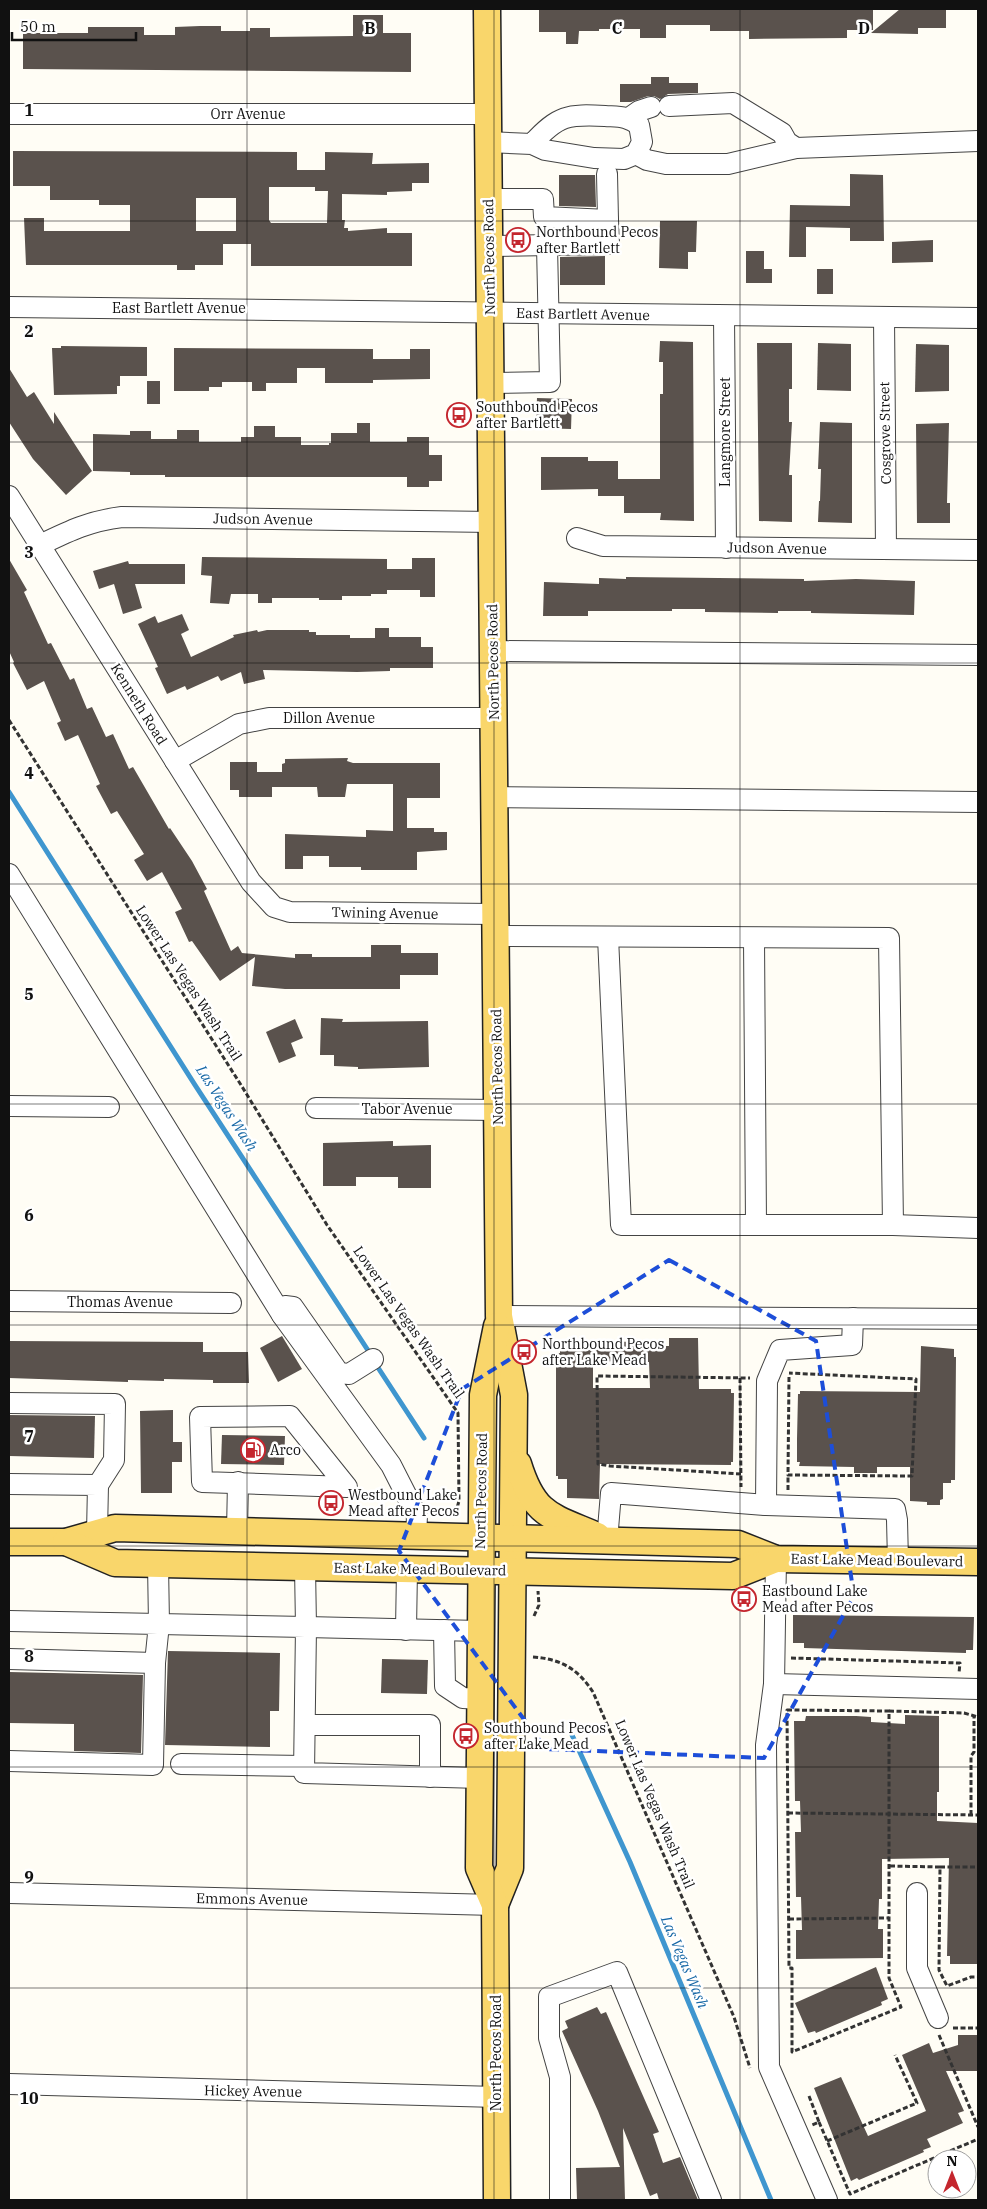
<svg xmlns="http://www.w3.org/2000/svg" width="987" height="2209" viewBox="0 0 987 2209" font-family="'IBM Plex Serif',serif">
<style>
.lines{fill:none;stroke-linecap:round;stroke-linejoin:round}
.stream{stroke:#3f96cf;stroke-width:5}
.building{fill:#5a524d;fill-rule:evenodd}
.minor-casing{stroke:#444;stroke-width:22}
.major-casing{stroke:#222;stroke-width:29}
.path{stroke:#333;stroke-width:3;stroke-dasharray:5 2.5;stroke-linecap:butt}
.minor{stroke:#fff;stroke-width:20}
.major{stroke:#f9d66b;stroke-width:26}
.marked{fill:none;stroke:#1d4ed8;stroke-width:4;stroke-dasharray:10 6;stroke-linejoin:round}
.grid{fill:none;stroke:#111;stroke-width:1;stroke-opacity:0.55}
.labels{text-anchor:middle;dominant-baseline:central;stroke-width:5;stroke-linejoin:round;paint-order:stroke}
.street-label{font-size:14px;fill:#111;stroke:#fff}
.poi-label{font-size:14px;fill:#111;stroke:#fff;text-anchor:start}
.water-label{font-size:15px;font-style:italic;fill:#1768a6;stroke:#fff}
.grid-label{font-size:16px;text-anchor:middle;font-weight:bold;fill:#111;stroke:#fff;stroke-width:5;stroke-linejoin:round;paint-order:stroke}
</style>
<rect width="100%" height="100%" fill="#fffdf5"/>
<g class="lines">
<g class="stream">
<path d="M9,792L195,1085L371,1355"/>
<path d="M375,1363L424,1438"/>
<path d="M572,1735L630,1862L771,2200"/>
</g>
</g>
<g class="building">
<path d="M539,9H873V30H847V38L749,39V31H710V25H666V38H640V29H599V31H579L578,44H566V32H539Z"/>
<path d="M900,9H946V28H918V34L871,33Z"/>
<path d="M353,15H383V33H411V72L23,69V34L27,33H88V27H144V35H175V27L200,26H221V31H250V28H270V37L353,36Z"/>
<path d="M651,77H669V83H698V93L668,94L660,99L654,96H648L631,102H620V84H651Z"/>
<path d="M13,151L297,152V170H325V152L373,153L372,164L429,163V183H412V191L387,192V195L342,194V220H345L344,228H348V231L387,228V233H412V266H251V244H223V265H195V270H177V265H26L24,218H44V231H130V205H99V200H50V186H13ZM269,187H315V191H328L327,223H271L269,220ZM196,198H236V231H196Z"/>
<path d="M850,174L883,175L884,241H850V228L806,227V257H789L790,205L850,206Z"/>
<path d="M559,175H595L596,207L559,206Z"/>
<path d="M660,221H697L696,252H688V269L659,268Z"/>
<path d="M933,240V262L892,263V242Z"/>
<path d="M746,251H764V269H772V283H746Z"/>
<path d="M605,256V285H560V257Z"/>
<rect x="817" y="269" width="16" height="25"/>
<path d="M660,341L693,342L694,521L660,520L661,513H624V496H598V489L541,490V457H588V461H618V479H660V394H663V362H659Z"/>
<path d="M757,343H792V389H789V422H792L789,475H792V522L759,521Z"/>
<path d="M818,343L851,344V391L817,390Z"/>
<path d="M916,344L949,345V391L915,392Z"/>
<path d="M61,346L147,347V376H120V386H117V394L54,395L52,348H61Z"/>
<path d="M174,348L373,349V359H410V349H430V379L373,380V383H325V368H297V383H266V391H252V382H222V387H209V391H174Z"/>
<path d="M9,368L27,397L34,392L54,424V412L92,471L66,495L33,459L9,422Z"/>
<rect x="147" y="381" width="13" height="23"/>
<path d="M537,398L572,399L571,429L536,428Z"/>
<path d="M820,422L852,423V523L818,522L819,501H820L821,469H818Z"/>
<path d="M357,423H370V442H407V437H429V455H442V481H429V487H407V477H165V475H130V472L93,471V434L130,435V431H151V439H177V430H199V442H241V437H254V426H275V437H301V445H329V443H331V433H357Z"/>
<path d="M949,423L947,503H950V523H917L916,424Z"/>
<path d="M202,557L387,559V569H412V558H435V597H420V590H387V594H371V596H342V600H319V598H272V603H258V594H231L229,604L210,603L212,576L201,575Z"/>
<path d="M9,559L27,590L24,592L48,644L51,643L70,680L74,678L87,709L92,707L106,737L113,734L129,769L133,767L169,829L170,828L192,861L207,889L204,891L231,951L238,946L242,953L295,958V954H312V957H371V945H401V953H438V975H400V989H285L252,986L255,957L220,981L192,941L189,942L175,912L182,909L162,872L147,881L134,860L144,854L117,811L111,814L96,786L100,784L78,735L65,741L57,723L61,721L44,681L27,690L13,663L14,662L9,651Z"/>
<path d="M128,561L129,564H185V584H135L142,608L123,614L114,584L99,589L93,571Z"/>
<path d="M626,577L804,579V581L856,579L915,581L914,615L811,613V611H778V613L705,612V609H672V611H588V616H543L544,582L599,584V578L626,579Z"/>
<path d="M182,614L189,630L181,634L191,657L234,637L233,635L257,630L258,632L267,630H309V632H316V635H350V638H375V628H389V637H421V647H433V668H390V671L357,672L263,670L265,679L244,684L241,672L221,681L218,676L187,690L185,686L167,694L155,668L158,667L138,624L155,616L158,623Z"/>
<path d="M348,758L347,761L353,763H440V798H407V828H434V832H447V850L417,852V870H361V867H329V856H303V869H285V834L366,837V830L393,831V784H347L345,797H318L317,787H272V797H239V790H230V762H257V772H282V764L285,763V759Z"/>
<path d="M321,1018L343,1019L342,1022L428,1021L429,1067L358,1069V1067L334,1066V1055H320Z"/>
<path d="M295,1019L303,1038L291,1043L296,1056L279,1063L266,1032Z"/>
<path d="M393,1141V1146L431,1145V1188H398V1177H356V1186H323V1143Z"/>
<path d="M282,1336L302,1369L278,1382L260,1348Z"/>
<path d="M669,1338H698L699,1389H731V1393H734L733,1462H731V1465L600,1464L599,1499L567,1498V1479H558V1476H556V1353H560V1344L599,1341L633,1342L632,1346H669ZM593,1361L649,1362L650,1388H593Z"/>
<path d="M9,1341L203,1342V1352H248L249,1383H213V1380L164,1379V1381L128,1380V1382L9,1378Z"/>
<path d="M921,1346L954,1349V1357H956L955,1480H951V1483H943V1499L940,1500V1505H927V1502L910,1501V1467H877V1473H854V1467L799,1466L800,1462H797V1439L798,1394H800V1391L920,1392Z"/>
<path d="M173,1410V1442H182V1462H172V1493H141L140,1411Z"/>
<path d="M9,1415L95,1416L94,1458L9,1456Z"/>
<path d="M222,1435L285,1436L284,1465L221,1464Z"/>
<path d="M793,1615L974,1617L973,1650H966V1653L804,1648V1643H793Z"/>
<path d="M168,1651L280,1653L279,1711H270V1747L165,1745Z"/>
<path d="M382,1659L428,1660L427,1694L381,1693Z"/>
<path d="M9,1672L143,1675L141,1753L74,1751V1724L9,1723Z"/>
<path d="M905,1715L939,1716V1792H937V1821L978,1823V1964H950V1956H947L949,1858L882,1859V1899H879L878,1929H883V1958L796,1959V1930H802L801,1897H796L795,1832H801L800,1801H795L794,1721H805L806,1716H856L871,1717V1722L905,1724Z"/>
<path d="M876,1967L888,1999L881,2002L882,2005L816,2033L815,2031L808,2033L795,2003Z"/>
<path d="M597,2007L601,2014L606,2012L659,2132L653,2134L663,2163L680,2157L698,2200H659L657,2193L650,2196L623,2128L625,2200H577L576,2168L620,2167L598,2111L562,2031L568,2028L565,2021Z"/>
<path d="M958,2035H977L978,2040V2071H946L964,2111L958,2113L963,2123L927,2139L931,2147L923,2150L924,2152L859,2180L857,2178L851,2181L814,2088L841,2077L868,2136L926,2111L902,2055L929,2043L933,2053L958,2045Z"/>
</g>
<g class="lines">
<defs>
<g id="minor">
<path d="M669,106L733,103L782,133L787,142L796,148"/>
<path d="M9,114H488"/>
<path d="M629,118L639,111L651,107"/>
<path d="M488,142L532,144L545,150L594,158L624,159L636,154L642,142L639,125C627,116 620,117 605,116C568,114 558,115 532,144"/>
<path d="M636,154L647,160L666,164H728L796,148L978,141"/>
<path d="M489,199H543L544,217L608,220L607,174"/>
<path d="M489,246L609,244L608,220"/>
<path d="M9,307L978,318"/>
<path d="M724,316L726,548"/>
<path d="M884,317L886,549"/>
<path d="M491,383L550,382L547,246"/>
<path d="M9,496L251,882L274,907L290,912L495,914"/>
<path d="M577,538L603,546L978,550"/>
<path d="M40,545C69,531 89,521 122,517L492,522"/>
<path d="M493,651L978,655"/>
<path d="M175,761L239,724L269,718H494"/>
<path d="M494,797L978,802"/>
<path d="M9,874L282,1315"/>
<path d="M496,936L889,938L893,1225"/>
<path d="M608,937L621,1225H893L978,1228"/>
<path d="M754,938L756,1225"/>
<path d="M9,1106L109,1107"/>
<path d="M316,1108L497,1110"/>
<path d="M9,1301L231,1303"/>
<path d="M499,1316L978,1319"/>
<path d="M373,1359L349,1374L339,1373L293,1307L285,1306L282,1315L391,1465L417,1516L416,1536"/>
<path d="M9,1403L115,1404L114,1460L98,1485"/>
<path d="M290,1416L347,1487L202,1482L200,1417Z"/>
<path d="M9,1484L98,1485L97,1533"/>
<path d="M766,1505L767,1381L780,1350L852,1345L853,1318"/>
<path d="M237,1531L238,1482"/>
<path d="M607,1541L611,1493L766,1505L895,1509L897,1520L898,1561"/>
<path d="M776,1559L774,1684L766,1745L769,2067L827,2200"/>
<path d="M158,1564L159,1624L306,1627L304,1773L480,1778"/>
<path d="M305,1567L306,1627L480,1631"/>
<path d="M9,1621L159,1624L155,1663L9,1659"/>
<path d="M406,1630L407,1569"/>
<path d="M444,1630L445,1686L463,1698L480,1699"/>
<path d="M774,1684L978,1689"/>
<path d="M305,1725H430V1777"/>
<path d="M9,1761L153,1765L155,1663"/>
<path d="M181,1764L304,1766"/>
<path d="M9,1893L495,1905"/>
<path d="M917,1893V1968L938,2018"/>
<path d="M9,2084L497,2097"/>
<path d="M560,2200V2077L549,2038V1997L617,1972L711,2200"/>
</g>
<g id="major">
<path d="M487,9L499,1316L514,1395L510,1868L495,1905"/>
<path d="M497,1326L483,1395L479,1868L495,1905L497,2200"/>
<path d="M518,1464C534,1516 551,1516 597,1536"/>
<path d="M9,1542H66L115,1528L738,1544L776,1559L978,1562"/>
<path d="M66,1542L115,1563L733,1576L776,1559"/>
</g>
</defs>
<use href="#minor" class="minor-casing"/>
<use href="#major" class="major-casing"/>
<g class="path">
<path d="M9,720L241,1085L327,1225L458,1413L459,1501L455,1515"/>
<path d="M789,1377L788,1475L912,1476L916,1379L789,1373"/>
<path d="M740,1378L741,1487"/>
<path d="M741,1474L610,1466L598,1464L597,1376L750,1378"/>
<path d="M788,1490V1475"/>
<path d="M534,1616L539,1605L538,1591"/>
<path d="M533,1657C561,1659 578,1669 593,1692L734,2017L750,2068"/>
<path d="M791,1658L960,1663L959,1673"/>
<path d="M787,1710L889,1711V1978L901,2007L792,2052V1968H789Z"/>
<path d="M889,1711L964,1713L978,1717"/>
<path d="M788,1813L978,1815"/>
<path d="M971,1815V1756L974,1752V1715"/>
<path d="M890,1866L940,1867L939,1970L947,1986L971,1977H978"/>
<path d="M940,1867H978"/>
<path d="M789,1919L889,1918"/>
<path d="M953,2028H978"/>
<path d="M939,2035L978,2127"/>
<path d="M809,2096L819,2122L812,2125"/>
<path d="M819,2122L850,2194L978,2139"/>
<path d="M827,2141L917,2103L895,2055"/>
</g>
<use href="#minor" class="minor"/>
<use href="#major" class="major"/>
</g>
<path class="marked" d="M669,1260L816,1341L854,1596L764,1758L546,1749L399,1551L462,1389Z"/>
<path class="grid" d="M247,9V2200M494,9V2200M740,9V2200M9,221H978M9,442H978M9,663H978M9,884H978M9,1104H978M9,1325H978M9,1546H978M9,1767H978M9,1988H978"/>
<defs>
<symbol id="bus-ring" viewBox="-11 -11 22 22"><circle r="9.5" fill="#fff" stroke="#c4262e" stroke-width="1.5"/><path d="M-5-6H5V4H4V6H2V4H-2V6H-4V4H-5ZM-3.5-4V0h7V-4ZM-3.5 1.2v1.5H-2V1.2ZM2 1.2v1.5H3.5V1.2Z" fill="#c4262e"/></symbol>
<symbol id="fuel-ring" viewBox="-11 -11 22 22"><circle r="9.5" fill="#fff" stroke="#c4262e" stroke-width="1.5"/><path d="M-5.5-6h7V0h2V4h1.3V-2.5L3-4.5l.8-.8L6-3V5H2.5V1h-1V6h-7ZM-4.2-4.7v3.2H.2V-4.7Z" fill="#c4262e"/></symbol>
</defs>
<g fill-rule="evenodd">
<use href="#bus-ring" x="504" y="226" width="28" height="28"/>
<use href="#bus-ring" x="445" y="401" width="28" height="28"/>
<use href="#bus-ring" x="510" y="1338" width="28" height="28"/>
<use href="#fuel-ring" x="239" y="1436" width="28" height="28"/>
<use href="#bus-ring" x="317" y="1489" width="28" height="28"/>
<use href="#bus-ring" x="730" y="1585" width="28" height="28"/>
<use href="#bus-ring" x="452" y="1722" width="28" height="28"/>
</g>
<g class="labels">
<g class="street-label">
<text x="248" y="114">Orr Avenue</text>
<text transform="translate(489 257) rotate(-91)">North Pecos Road</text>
<text x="179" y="308">East Bartlett Avenue</text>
<text transform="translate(583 314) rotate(1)">East Bartlett Avenue</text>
<text transform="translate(725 432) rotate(-90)">Langmore Street</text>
<text transform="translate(885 433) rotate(-91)">Cosgrove Street</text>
<text transform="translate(263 519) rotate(1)">Judson Avenue</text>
<text transform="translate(777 548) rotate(1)">Judson Avenue</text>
<text transform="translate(493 662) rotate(-91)">North Pecos Road</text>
<text transform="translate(139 704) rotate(58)">Kenneth Road</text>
<text x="329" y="718">Dillon Avenue</text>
<text transform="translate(385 913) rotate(1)">Twining Avenue</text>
<text transform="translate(189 983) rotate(57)">Lower Las Vegas Wash Trail</text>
<text transform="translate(497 1067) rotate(-91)">North Pecos Road</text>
<text x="407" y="1109">Tabor Avenue</text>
<text x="120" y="1302">Thomas Avenue</text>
<text transform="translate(409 1322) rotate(55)">Lower Las Vegas Wash Trail</text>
<text transform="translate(481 1491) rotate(-89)">North Pecos Road</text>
<text transform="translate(877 1560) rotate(1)">East Lake Mead Boulevard</text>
<text transform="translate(420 1569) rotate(1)">East Lake Mead Boulevard</text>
<text transform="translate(655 1804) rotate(67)">Lower Las Vegas Wash Trail</text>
<text transform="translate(252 1899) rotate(1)">Emmons Avenue</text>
<text transform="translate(496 2053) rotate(-90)">North Pecos Road</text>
<text transform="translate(253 2091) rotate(1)">Hickey Avenue</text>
</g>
<g class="poi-label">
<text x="536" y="232">Northbound Pecos<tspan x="536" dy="16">after Bartlett</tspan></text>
<text x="476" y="407">Southbound Pecos<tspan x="476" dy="16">after Bartlett</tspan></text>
<text x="542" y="1344">Northbound Pecos<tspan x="542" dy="16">after Lake Mead</tspan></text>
<text x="270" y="1450">Arco</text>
<text x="348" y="1495">Westbound Lake<tspan x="348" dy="16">Mead after Pecos</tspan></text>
<text x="762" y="1591">Eastbound Lake<tspan x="762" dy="16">Mead after Pecos</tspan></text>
<text x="484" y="1728">Southbound Pecos<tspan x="484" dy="16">after Lake Mead</tspan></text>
</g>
<g class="water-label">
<text transform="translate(227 1108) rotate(57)">Las Vegas Wash</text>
<text transform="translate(685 1962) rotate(67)">Las Vegas Wash</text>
</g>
</g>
<g class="grid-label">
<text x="370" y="34">B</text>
<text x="617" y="34">C</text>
<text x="864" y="34">D</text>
<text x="29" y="116">1</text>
<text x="29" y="337">2</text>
<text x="29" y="558">3</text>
<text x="29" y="779">4</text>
<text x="29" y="1000">5</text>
<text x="29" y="1221">6</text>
<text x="29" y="1442">7</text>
<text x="29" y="1662">8</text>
<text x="29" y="1883">9</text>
<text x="29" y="2104">10</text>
</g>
<rect width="987" height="2209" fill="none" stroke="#111111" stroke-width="20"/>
<g transform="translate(952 2174)"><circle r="24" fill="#ffffff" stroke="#a0a0a0"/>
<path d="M0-4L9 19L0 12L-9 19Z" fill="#c4262e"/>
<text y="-8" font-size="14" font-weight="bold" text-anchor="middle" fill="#111111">N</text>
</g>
<path d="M12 32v8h124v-8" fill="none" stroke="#111111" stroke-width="2.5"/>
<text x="20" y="32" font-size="15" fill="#111111" stroke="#ffffff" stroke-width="4" paint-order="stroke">50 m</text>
</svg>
